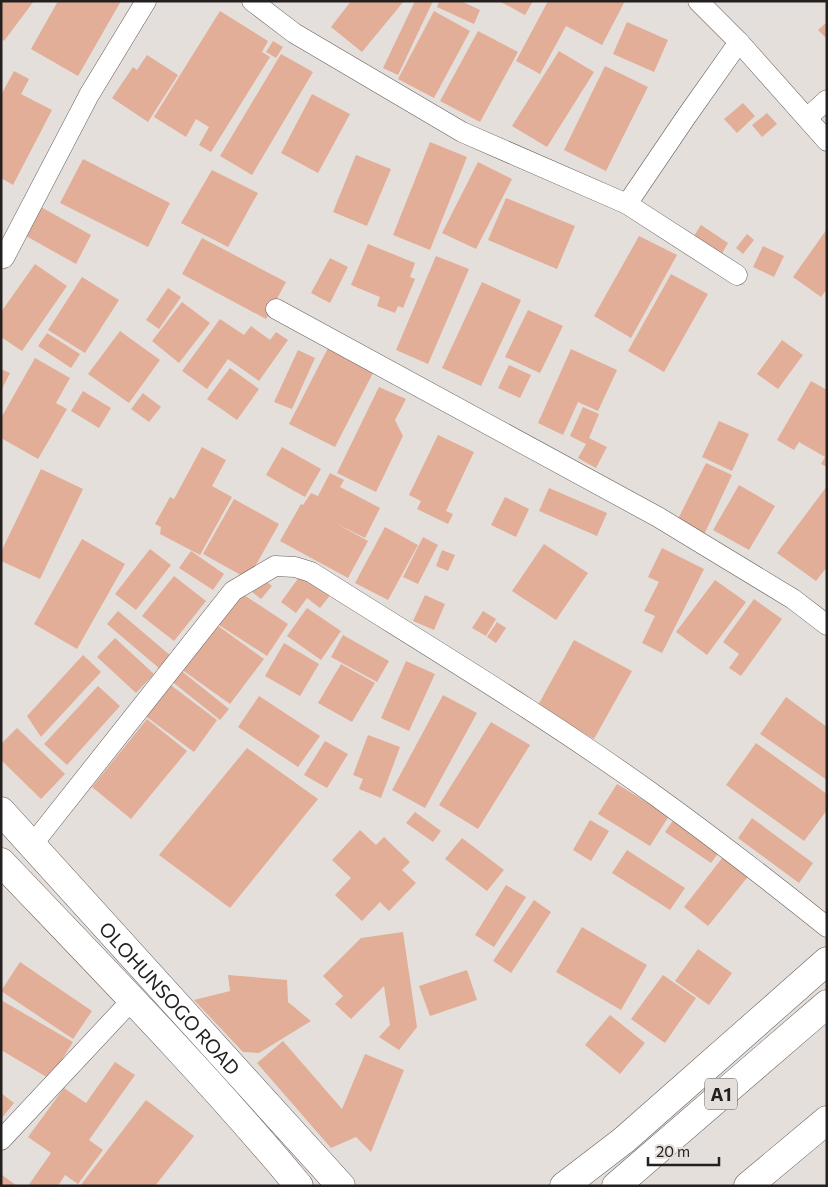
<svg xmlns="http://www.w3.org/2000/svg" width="828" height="1187" viewBox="0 0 828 1187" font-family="Commissioner,sans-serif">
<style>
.building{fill:#e2ae97}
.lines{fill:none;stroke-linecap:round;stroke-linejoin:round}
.minor-casing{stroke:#645e5b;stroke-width:21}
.primary-casing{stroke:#645e5b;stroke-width:29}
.trunk-casing{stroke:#645e5b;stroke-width:29}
.minor{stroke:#fff;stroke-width:20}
.primary{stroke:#fff;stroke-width:28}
.trunk{stroke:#fff;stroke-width:28}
.labels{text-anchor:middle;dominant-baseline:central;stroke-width:4;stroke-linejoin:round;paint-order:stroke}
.shield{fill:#e5dfdc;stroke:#5d5958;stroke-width:1}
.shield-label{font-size:18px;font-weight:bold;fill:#23201f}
.street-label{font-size:19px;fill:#23201f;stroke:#e5dfdc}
</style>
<rect width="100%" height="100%" fill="#e5dfdc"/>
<g class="building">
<path d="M1,1H34L4,41L1,38Z"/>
<path d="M58,1H121L78,76L31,49Z"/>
<path d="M351,1H404L362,52L331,27Z"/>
<path d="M415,1H433L398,75L383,68Z"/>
<path d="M439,1H461L480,10L474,24L437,7Z"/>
<path d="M499,1H533L525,15Z"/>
<path d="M548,1H625L602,45L566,26L540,74L516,61Z"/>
<path d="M220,11L268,41L262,52L270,57L211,152L199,145L209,127L196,119L186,137L154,117Z"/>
<path d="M434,11L470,31L434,98L398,79Z"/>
<path d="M627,22L668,40L654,72L613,54Z"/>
<path d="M827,22V39L818,30Z"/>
<path d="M478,31L518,52L480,122L440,101Z"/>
<path d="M273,41L283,47L276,58L266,52Z"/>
<path d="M559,51L594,72L547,147L512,126Z"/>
<path d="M281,54L313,72L252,175L220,156Z"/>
<path d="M147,55L178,75L148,122L112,98L133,67L137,70Z"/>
<path d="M605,66L648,87L606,171L564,150Z"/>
<path d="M14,71L29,79L21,94L52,110L13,185L1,178V95Z"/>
<path d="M312,94L350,114L318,173L281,153Z"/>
<path d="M743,103L755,116L737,133L724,119Z"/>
<path d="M767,113L777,124L762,137L752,125Z"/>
<path d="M430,142L467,157L430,250L393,235Z"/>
<path d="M356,155L391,169L367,226L333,212Z"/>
<path d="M83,159L170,203L148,247L60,203Z"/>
<path d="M478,162L512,179L476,249L442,233Z"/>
<path d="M212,170L258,193L228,247L181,223Z"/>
<path d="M506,198L575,226L557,269L488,240Z"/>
<path d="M41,207L91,235L76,264L26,236Z"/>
<path d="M701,225L728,243L720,257L692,239Z"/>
<path d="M827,229V289L821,297L793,277Z"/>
<path d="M747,234L754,240L743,254L736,248Z"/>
<path d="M639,236L677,255L631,338L594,316Z"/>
<path d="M202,238L286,282L266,319L182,274Z"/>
<path d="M368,244L415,263L410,277L415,279L403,308L398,306L395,313L377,306L380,297L351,285Z"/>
<path d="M763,246L784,256L774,277L753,267Z"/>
<path d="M436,256L469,269L428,364L396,350Z"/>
<path d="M330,258L348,267L330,303L311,293Z"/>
<path d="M35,264L67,286L22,351L1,337V312Z"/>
<path d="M671,274L708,294L664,372L628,351Z"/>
<path d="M82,277L119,300L85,353L48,330Z"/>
<path d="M482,282L521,300L481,386L442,368Z"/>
<path d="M168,288L181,297L159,329L146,320Z"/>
<path d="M182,302L210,323L179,363L152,341Z"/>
<path d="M528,310L563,326L540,373L505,357Z"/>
<path d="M220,319L244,335L251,326L270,340L276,332L288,340L259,381L228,359L207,389L182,371Z"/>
<path d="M120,331L160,360L129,403L88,374Z"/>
<path d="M47,333L80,354L71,368L38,346Z"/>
<path d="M782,340L803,355L778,389L757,374Z"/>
<path d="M328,348L374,371L335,447L289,424Z"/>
<path d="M571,349L617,370L598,411L578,402L563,435L538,423Z"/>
<path d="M298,350L315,358L292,409L274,402Z"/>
<path d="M35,358L70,378L56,403L67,409L38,459L1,438V418Z"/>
<path d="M509,365L531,375L520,398L498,388Z"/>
<path d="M230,368L259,389L237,420L207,399Z"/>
<path d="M1,369L10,373L1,391Z"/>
<path d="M811,381L827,390V467L821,464L825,457L799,442L794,450L777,440Z"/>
<path d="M379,387L406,399L395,420L403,436L376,492L337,473Z"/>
<path d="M83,391L111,408L99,428L71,411Z"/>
<path d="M143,393L161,407L149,422L131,409Z"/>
<path d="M583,407L599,414L589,438L607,447L596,468L578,458L586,444L570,436Z"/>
<path d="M719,421L749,434L732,471L702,457Z"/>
<path d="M438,435L474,452L446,511L453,514L448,524L417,509L421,501L409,495Z"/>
<path d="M202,447L226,460L212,486L232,497L200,555L160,534L161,527L155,524L170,497L174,499Z"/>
<path d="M282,447L321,469L305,497L266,475Z"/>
<path d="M706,463L732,475L702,539L675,525Z"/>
<path d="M41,469L83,489L40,579L1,561V552Z"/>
<path d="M330,473L344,480L340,487L380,508L365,538L335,523L368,541L348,578L280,541L301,504L303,505L311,493L318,496Z"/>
<path d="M739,485L775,506L749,550L713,530Z"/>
<path d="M827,486V567L816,581L777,553Z"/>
<path d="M549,488L607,513L597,536L539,511Z"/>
<path d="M505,497L529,509L516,537L491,525Z"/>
<path d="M234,499L279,524L248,579L203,554Z"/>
<path d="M385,527L418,545L388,600L355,583Z"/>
<path d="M423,537L438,545L418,584L403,577Z"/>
<path d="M82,539L125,564L77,649L34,624Z"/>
<path d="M544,544L588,573L556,620L512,591Z"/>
<path d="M662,548L704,569L662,653L642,643L655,616L644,611L659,582L648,577Z"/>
<path d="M150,549L171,565L136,610L115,594Z"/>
<path d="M442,550L455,555L448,571L436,566Z"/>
<path d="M191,551L224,574L213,590L179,568Z"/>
<path d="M302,573L331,594L320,608L307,598L296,613L281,602Z"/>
<path d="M174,576L206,601L174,641L142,616Z"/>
<path d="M263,579L272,586L261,599L252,592Z"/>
<path d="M715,580L746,602L707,655L676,632Z"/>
<path d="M241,593L288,624L267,656L219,625Z"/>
<path d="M425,595L445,604L434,630L413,621Z"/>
<path d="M754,599L782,619L741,676L729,668L739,654L723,642Z"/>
<path d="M307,608L341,631L321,660L287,636Z"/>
<path d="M118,611L171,656L160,669L107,624Z"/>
<path d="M483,611L496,619L486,636L472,628Z"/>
<path d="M497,622L506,628L496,643L487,637Z"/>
<path d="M214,623L264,659L230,704L181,669Z"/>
<path d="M343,635L389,661L377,682L331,657Z"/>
<path d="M115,638L154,674L136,693L97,657Z"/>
<path d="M574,640L632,671L594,739L537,707Z"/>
<path d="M284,643L319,664L300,696L265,676Z"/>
<path d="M83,655L101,672L41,737L27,716Z"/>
<path d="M406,661L435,674L409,731L381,718Z"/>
<path d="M341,664L375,683L352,722L318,703Z"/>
<path d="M179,669L229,709L220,720L170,680Z"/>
<path d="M168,683L217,720L194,752L144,715Z"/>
<path d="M98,686L120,706L67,765L44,744Z"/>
<path d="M443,695L477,713L425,808L392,790Z"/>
<path d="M259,696L320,736L298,767L238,727Z"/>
<path d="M786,697L827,727V780L760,734Z"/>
<path d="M147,719L187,751L131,819L92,787Z"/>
<path d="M491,722L530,745L478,829L439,805Z"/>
<path d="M17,728L65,774L41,799L1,760V744Z"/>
<path d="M368,735L400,747L381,798L359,789L363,779L353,775Z"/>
<path d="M325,741L348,754L327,788L304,775Z"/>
<path d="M756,743L827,794V810L804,841L726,785Z"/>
<path d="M247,748L318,799L230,908L159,855Z"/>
<path d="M617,784L669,816L650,846L598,814Z"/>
<path d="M415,812L441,831L433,842L406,823Z"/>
<path d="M676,816L722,848L711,863L665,832Z"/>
<path d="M752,818L813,863L799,883L738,838Z"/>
<path d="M590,820L609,831L591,861L573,850Z"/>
<path d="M360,830L376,845L384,837L410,862L402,870L416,883L389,911L380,902L362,921L335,895L351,878L332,860Z"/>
<path d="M462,838L504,870L487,891L445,859Z"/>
<path d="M627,850L685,888L670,910L612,873Z"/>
<path d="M726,853L751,873L708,926L684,907Z"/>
<path d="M506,885L526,897L494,947L475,935Z"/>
<path d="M534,900L551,912L511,973L493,961Z"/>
<path d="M582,927L647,965L621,1010L556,972Z"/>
<path d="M403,932L417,1027L399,1050L379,1037L390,1025L384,986L351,1019L335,1004L343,996L323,976L361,938Z"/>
<path d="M698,949L732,973L709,1005L675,981Z"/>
<path d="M20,962L92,1011L73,1039L1,991Z"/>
<path d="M467,970L477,1000L430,1016L419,986Z"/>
<path d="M228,975L287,980L288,1002L311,1021L259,1053L243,1052L194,1000L230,991Z"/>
<path d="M663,975L696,998L665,1043L631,1019Z"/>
<path d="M1,1000L73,1042L50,1079L1,1050Z"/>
<path d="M610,1015L645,1043L620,1074L585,1045Z"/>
<path d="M283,1041L342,1109L365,1054L404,1070L371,1152L356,1137L331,1148L257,1063Z"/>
<path d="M115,1062L135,1075L89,1140L103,1150L78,1184L65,1175L58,1186H28L51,1153L28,1137L64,1088L86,1103Z"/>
<path d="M1,1093L14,1103L1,1119Z"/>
<path d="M146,1100L194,1136L155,1186H80Z"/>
<path d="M1,1174L17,1186H1Z"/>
</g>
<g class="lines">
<defs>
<g id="minor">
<path d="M252,1L294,33L462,132L627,204L737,275"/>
<path d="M698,1L739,42L827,141"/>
<path d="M807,118L827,100"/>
<path d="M627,204L686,117L739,42"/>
<path d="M4,258L89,95L146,1"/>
<path d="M276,309L658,517L793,599L827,625"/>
<path d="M32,845L233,591L275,566L295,567L311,572C426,645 545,716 656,796C714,838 771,882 827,927"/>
<path d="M1,1140L132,1000"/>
</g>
<g id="primary">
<path id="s1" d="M1,811L341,1186"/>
<path d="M1,862C102,968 205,1073 299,1186"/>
</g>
<g id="trunk">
<path d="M564,1186L624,1140L827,961"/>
<path d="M616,1186L827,1004"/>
<path d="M748,1186L827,1120"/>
</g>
</defs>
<use href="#minor" class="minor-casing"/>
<use href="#primary" class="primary-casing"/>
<use href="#trunk" class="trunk-casing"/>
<use href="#minor" class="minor"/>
<use href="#primary" class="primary"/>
<use href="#trunk" class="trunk"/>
</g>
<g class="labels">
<rect class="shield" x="705" y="1078.5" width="32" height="31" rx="4"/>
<g class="shield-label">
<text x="721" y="1094">A1</text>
</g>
<g class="street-label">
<text stroke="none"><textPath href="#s1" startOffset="252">OLOHUNSOGO ROAD</textPath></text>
</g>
</g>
<rect width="828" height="1187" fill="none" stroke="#23201f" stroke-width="5"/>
<path d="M648 1157v8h71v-8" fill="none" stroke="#23201f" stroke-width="2.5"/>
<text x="656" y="1157" font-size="15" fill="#23201f" stroke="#e5dfdc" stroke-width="4" paint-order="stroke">20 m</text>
</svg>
